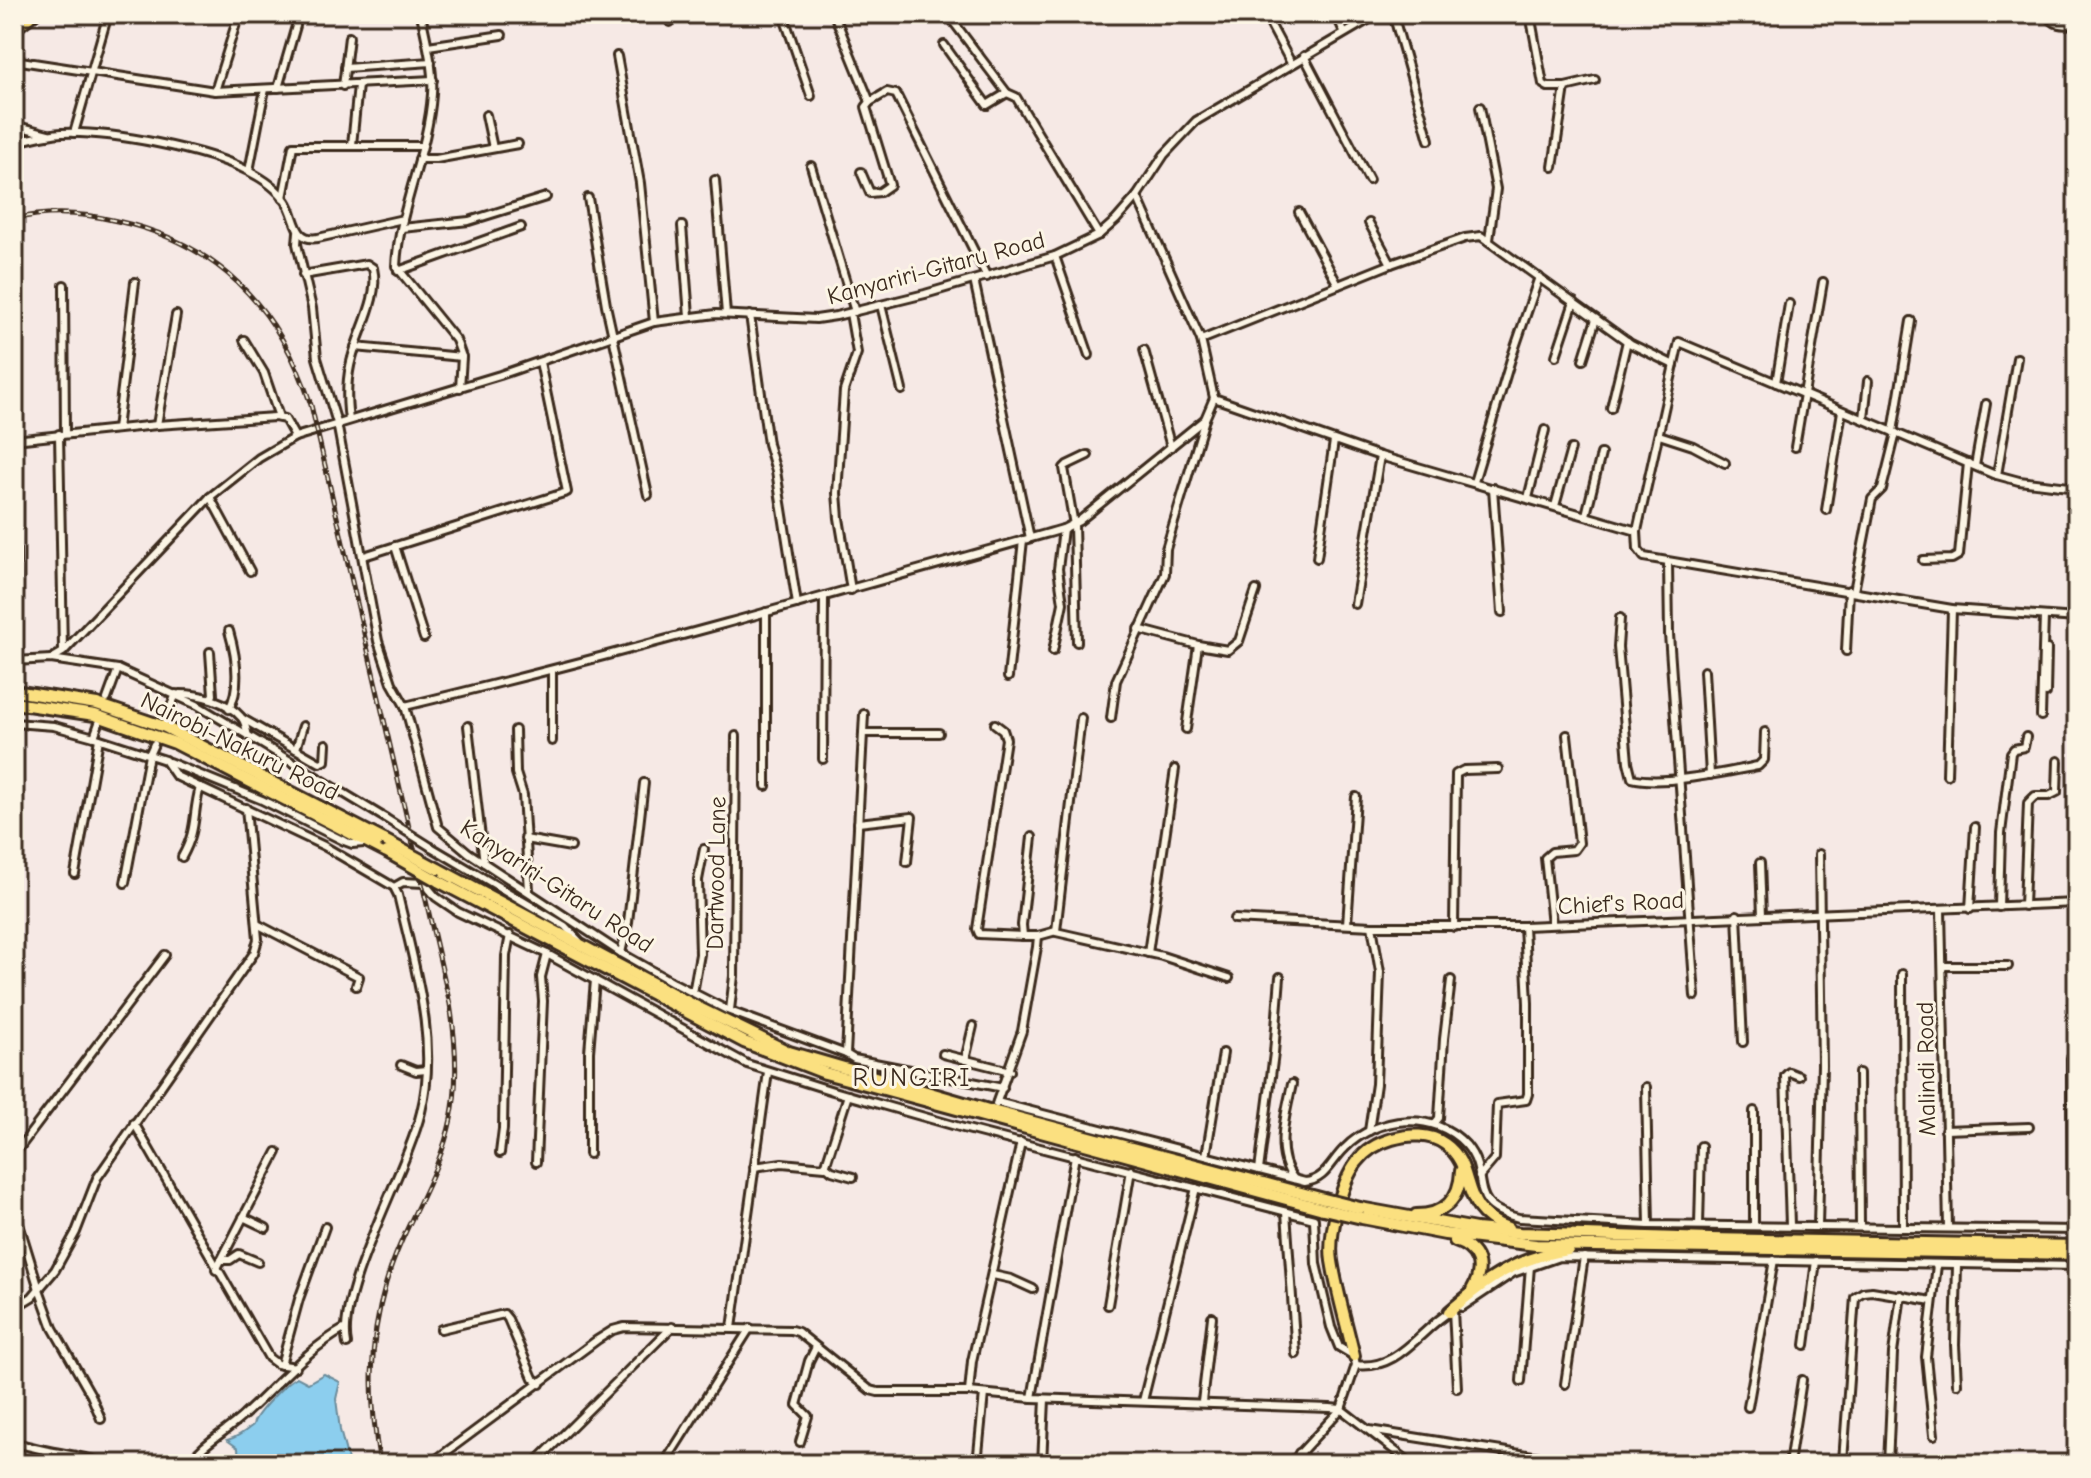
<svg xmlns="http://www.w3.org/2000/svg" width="2091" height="1478" viewBox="0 0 2091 1478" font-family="'Comic Neue',sans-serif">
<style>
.water{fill:#8cceee;stroke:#6c8c9b;stroke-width:2}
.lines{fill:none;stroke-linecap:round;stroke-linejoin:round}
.street-tunnel{stroke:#d1c3bd;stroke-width:6;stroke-dasharray:6 3;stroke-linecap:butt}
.street-casing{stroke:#3b2a1e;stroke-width:12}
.primary-casing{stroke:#3b2a1e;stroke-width:15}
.highway-casing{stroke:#3b2a1e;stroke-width:16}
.street{stroke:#fcf5e5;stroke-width:6}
.primary{stroke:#fbe080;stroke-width:9}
.highway{stroke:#fbe080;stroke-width:10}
.rail-casing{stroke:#3b2a1e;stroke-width:5}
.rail{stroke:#fcf5e5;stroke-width:2;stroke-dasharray:6;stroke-linecap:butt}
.street-bridge-casing{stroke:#3b2a1e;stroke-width:12;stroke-linecap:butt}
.highway-bridge-casing{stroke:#3b2a1e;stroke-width:16;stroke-linecap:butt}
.street-bridge{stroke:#fcf5e5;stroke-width:6}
.highway-bridge{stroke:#fbe080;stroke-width:10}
.labels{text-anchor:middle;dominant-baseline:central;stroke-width:6;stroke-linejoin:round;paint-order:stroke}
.street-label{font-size:24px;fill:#3b2a1e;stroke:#fcf5e5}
.neighbourhood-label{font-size:26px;letter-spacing:2px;fill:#3b2a1e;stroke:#fcf5e5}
</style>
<rect width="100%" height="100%" fill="#f6e9e5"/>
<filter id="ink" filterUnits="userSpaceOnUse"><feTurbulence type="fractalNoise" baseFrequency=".0125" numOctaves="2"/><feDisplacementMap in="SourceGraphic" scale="16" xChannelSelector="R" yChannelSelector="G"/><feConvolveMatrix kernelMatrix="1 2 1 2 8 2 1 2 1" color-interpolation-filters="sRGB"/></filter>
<g filter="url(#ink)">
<path class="water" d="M324,1374L340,1382L336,1399L340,1430L349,1464H236L239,1461L238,1448L227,1440C237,1438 247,1430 253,1425C255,1414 286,1382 297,1377L308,1383Z"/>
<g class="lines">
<path class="street-tunnel" d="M156,739L168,713"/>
<defs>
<g id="street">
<path d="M421,14C426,40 434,67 432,94C428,153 399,207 396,266L456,340L462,357L460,388"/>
<path d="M669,14L670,22"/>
<path d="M783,14L811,96"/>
<path d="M834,14L870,102L866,107L890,185L880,192L870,193L861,172"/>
<path d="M1268,14V20L1291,63"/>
<path d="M1336,14L1344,32"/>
<path d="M1393,14L1429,140"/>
<path d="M1530,14L1543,84L1548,87H1565L1553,167"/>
<path d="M2047,14C2055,27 2063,25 2077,24"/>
<path d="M952,20L1007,93"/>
<path d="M944,45L987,105L1007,93L1016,97L1099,235"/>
<path d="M428,46L502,35"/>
<path d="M617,56L640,183L654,322"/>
<path d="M1304,56L1369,180"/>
<path d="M14,60L215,91L433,80"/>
<path d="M345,68L431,62"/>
<path d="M343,86L349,37"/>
<path d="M1565,87L1595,80"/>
<path d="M278,88L296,26V14"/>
<path d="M215,91L239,14"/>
<path d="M870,102L887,92L896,94L987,277"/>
<path d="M1480,107L1496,189L1489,240"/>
<path d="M486,115L493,148"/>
<path d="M14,125L48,134"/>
<path d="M74,133L108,14"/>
<path d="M14,142C30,139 46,134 62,133C110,131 206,149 248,171C262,178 277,188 286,201C297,217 293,242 318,238L403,219"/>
<path d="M352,145L358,85"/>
<path d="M419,159H436L518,144"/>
<path d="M811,166L855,312"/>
<path d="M249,171L265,89"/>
<path d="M715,180L726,314"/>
<path d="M283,198L293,146H422"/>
<path d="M588,198L606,305L648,495"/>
<path d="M1299,212L1338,285"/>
<path d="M1369,223L1391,264"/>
<path d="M682,226L689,316"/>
<path d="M402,228L469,221L546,197"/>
<path d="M298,232L297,244L312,308L317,358L337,423L378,641L392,683L405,706L438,827L469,853L621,953L674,983L727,1010L846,1054"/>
<path d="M1055,256L1089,355"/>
<path d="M398,271L521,227"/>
<path d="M303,275L367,264L373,268C380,297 359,330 352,358C346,379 346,398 349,420"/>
<path d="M974,280L1030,538"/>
<path d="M64,285L65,434"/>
<path d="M881,305L902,390"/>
<path d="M850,313L857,353L844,391L837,493L839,518L851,590"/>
<path d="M750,315L768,444L776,471L797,604"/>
<path d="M244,340L264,373L279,417"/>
<path d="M1201,340L1391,264L1465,238L1481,236L1631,344L1674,365"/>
<path d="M355,347L462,357"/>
<path d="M1144,350L1171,447"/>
<path d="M1556,356L1574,302"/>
<path d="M1583,360L1596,319"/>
<path d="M1776,383L1789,304"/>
<path d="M1214,398L1380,456L1637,531L1638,549L1644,557L1952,609L2077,618"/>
<path d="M1611,408L1627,341"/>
<path d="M1864,419L1868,381"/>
<path d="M157,425L176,315"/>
<path d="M117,429L135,282"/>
<path d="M1893,432L1911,321"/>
<path d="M59,434L63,651"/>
<path d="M14,435L18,661"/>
<path d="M1659,435L1693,446L1725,463"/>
<path d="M14,440L157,425L275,417L285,419L295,437"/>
<path d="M1795,447L1823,282"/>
<path d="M1975,466L1986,404"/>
<path d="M1997,475L2017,358"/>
<path d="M1474,482L1511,359L1539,277"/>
<path d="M1493,488L1502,612"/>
<path d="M210,497L250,571"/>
<path d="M1528,498L1545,430"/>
<path d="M1555,506L1571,449"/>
<path d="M1826,510L1842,411"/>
<path d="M1586,515L1601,454"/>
<path d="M1637,531L1679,342L1993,474L2019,481L2077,488"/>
<path d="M395,546L424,638"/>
<path d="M364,556L567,492L540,362"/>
<path d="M1317,558L1334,441"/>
<path d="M1923,560L1952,559L1959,555L1968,463"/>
<path d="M1668,562L1669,634L1695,996"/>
<path d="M1854,591L1872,499L1882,489L1896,433"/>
<path d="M1355,604L1380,456"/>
<path d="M766,612V786"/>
<path d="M1620,618L1618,647L1628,762L1632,778C1662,786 1726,772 1758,766L1764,760L1765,732"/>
<path d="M1138,629L1198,645L1228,650L1239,641L1256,590"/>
<path d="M229,631C236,655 241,687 229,709"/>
<path d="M1077,642L1074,525L1064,468L1067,465L1088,455"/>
<path d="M1053,651L1063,603L1058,569L1063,529"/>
<path d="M1846,651L1849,590"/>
<path d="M51,659L63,652L210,497L259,458L295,437L500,375L654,322L716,314L816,319L836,316L925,294L1055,256L1099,235L1116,220L1137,196L1164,155L1196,121L1378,14"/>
<path d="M14,661L51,659L118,669L197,705L385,818"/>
<path d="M1704,671L1710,775"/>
<path d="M1008,677L1023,540"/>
<path d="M2046,693L2047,649"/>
<path d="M180,694C200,694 227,701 241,717C246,722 246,730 248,736"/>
<path d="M210,698L213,695L210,652"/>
<path d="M107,699L118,669"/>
<path d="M405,706C626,653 844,591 1063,529L1079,521L1205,419L1214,398L1201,340L1137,196"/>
<path d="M168,713L176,694"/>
<path d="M864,714L846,1054L854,1059L1003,1088"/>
<path d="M2041,716L2044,616"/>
<path d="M1111,718L1116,681L1165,574L1166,549L1205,419"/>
<path d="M243,719L320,763L325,761L326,744"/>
<path d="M14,723L54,726L94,737"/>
<path d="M99,723L94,737L165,760L176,776L324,846L394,887L398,895C414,965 439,1041 421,1112C407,1171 336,1291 347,1344"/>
<path d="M995,724L1003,730L1006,739L977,929L979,934L1023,936"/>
<path d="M468,726L484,863"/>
<path d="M1186,729L1198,645"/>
<path d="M515,730L516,773L523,795L529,890"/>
<path d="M863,733H939"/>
<path d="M552,741V670"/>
<path d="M296,749L303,726"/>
<path d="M823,759L824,597"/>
<path d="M169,762L262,800L344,841L352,844L364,843"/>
<path d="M1947,775L1952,609"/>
<path d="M858,823L912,817L907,862"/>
<path d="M525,839L571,847"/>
<path d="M431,847L565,926L579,941"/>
<path d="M182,857C198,828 192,816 200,787"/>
<path d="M14,863V868"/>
<path d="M1760,863L1762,915"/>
<path d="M75,874L99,739"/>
<path d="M125,883L149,755L154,744"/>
<path d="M394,887L403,882L424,883L436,897L458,912L547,954L747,1064L833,1091L963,1128L1314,1219L1316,1264L1331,1327L1339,1347L1354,1356L1356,1365L1341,1409L1290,1464"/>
<path d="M2024,906L2028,803L2035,796H2049L2057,792L2058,761"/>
<path d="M1999,907L2001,833L2011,753L2014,749L2024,747L2026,737"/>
<path d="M1970,909L1975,827"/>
<path d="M1941,910L1948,1227"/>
<path d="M1737,915L1743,1042"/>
<path d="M1234,919L1372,926"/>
<path d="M257,924L359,977L356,986"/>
<path d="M1347,924L1356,797"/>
<path d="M1552,924L1545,858L1552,852L1574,850L1579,843L1567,735"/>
<path d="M1454,927L1456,774L1464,770L1498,769"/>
<path d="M1056,932L1162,956L1229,978"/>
<path d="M1038,936L1056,931L1081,718"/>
<path d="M621,953L628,922L644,783"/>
<path d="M1148,953L1175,769"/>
<path d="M1943,966H2008"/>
<path d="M1902,974L1903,1228"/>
<path d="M693,993L700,954L698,880L704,849"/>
<path d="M730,1010L734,976L736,736"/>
<path d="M943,1054L1010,1071"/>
<path d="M2071,1058L2072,1230"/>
<path d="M965,1060L973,1026"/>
<path d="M401,1065L416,1071L426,1070"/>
<path d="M1859,1073L1860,1227"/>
<path d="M1292,1084C1286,1114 1273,1153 1294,1179"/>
<path d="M1646,1087L1649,1225"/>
<path d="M997,1102L1305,1182C1326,1180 1331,1161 1345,1148C1377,1116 1435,1110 1466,1145C1493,1177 1463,1205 1519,1218L1649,1225L2077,1230"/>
<path d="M996,1104L1022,1031L1037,947L1038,936H1023L1022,925L1032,837"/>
<path d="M1754,1111V1225"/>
<path d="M134,1123L269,1358L277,1364L296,1367"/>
<path d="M1435,1123L1439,1118L1444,1039L1451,980"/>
<path d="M1945,1130L2029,1127"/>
<path d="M1369,1131L1376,1084L1380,972L1372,926H1524L2077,903"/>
<path d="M500,1153L503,1129L506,956L510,935"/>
<path d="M14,1154L15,1068L19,1025"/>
<path d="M589,1154V1052L595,980"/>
<path d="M14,1155L165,955"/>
<path d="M1206,1156L1223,1053"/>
<path d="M536,1162L543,1001L541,977L547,954"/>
<path d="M826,1166L832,1171L853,1177"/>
<path d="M754,1167L782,1163L825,1167L848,1095"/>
<path d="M1259,1170L1274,1053L1280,977"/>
<path d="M14,1175L15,1211L39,1289L53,1328L91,1395L101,1419"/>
<path d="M1479,1177L1495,1158L1497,1104L1526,1100L1528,1094V1003L1524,926"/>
<path d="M1286,1212L1296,1354"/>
<path d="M243,1217L266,1228"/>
<path d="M1699,1225L1701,1146"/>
<path d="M1790,1225L1785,1076L1789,1072L1799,1076"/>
<path d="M1818,1226L1822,1065L1819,854"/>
<path d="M221,1260H230L239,1254L258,1262"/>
<path d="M216,1270L277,1152"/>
<path d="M993,1275L1011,1279L1033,1289"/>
<path d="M1108,1305L1131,1170"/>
<path d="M1462,1307L1513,1273L1559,1257L2077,1266"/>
<path d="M14,1308L32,1297L55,1270L76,1232L97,1178L254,953L258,939L246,808"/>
<path d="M1453,1310L1457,1388"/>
<path d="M732,1328L768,1072"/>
<path d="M441,1329L504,1314L508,1319L533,1378L540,1384"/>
<path d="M1805,1345L1816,1261"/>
<path d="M281,1365L299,1299L325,1227"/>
<path d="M1356,1365C1399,1371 1419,1330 1451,1311"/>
<path d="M1521,1381L1530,1266"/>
<path d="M1565,1384L1584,1257"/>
<path d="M1957,1384L1955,1345L1957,1265"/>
<path d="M969,1392L972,1361L1021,1142"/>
<path d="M1032,1398L1075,1156"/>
<path d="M1143,1401L1196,1188"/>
<path d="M1202,1402L1212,1317"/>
<path d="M1748,1407L1774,1260"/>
<path d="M1369,1430L1584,1464"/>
<path d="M1934,1435L1926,1357L1937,1265"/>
<path d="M14,1442C44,1453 76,1453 106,1464"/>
<path d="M800,1442L808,1416L797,1405L809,1361L816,1347"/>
<path d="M1299,1453L1311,1464"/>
<path d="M1843,1461L1855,1297L1863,1292L1872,1291L1932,1301"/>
<path d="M188,1464C204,1442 225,1433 244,1415C276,1386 306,1350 344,1329"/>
<path d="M430,1464L597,1340L613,1330L624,1327L791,1330L798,1332L870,1390L878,1392H969L1032,1398L1330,1408L1341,1409L1412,1464"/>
<path d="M534,1464L672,1327"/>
<path d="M664,1464L750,1328"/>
<path d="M977,1464L984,1394"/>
<path d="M1042,1464L1045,1399"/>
<path d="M1789,1464L1802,1380"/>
<path d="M1888,1464L1893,1353L1901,1295"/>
</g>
<path id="primary" d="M14,30L34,14"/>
<g id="highway">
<path d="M14,691L97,704L165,727L384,840"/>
<path d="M14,703L95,715L175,743L387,852"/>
<path d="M438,869L697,1007L789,1052L992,1111L1324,1199"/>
<path d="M438,881L744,1042L825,1073L1323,1209"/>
<path d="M1360,1208L1476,1229L1520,1233L1711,1239L2077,1246"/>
<path d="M1416,1215C1444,1215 1460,1199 1461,1171"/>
<path d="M1362,1218L1445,1234L1536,1245L2077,1254"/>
<path d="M1455,1241C1479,1249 1485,1268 1472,1290"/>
<path d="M1449,1312C1485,1280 1520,1256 1568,1250"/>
<path d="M1354,1356C1347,1325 1337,1293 1332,1261C1328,1236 1341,1182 1357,1162C1366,1150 1378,1143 1392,1139C1409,1134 1430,1133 1445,1144C1479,1168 1455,1209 1508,1228"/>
</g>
</defs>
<use href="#street" class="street-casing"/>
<use href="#primary" class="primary-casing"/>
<use href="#highway" class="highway-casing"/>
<use href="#street" class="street"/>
<use href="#primary" class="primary"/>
<use href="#highway" class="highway"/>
<defs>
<path id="rail" d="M14,219C48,211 84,213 117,221C218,243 280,309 311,405L450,1004C456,1042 459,1081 451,1119C439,1177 402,1227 386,1283C368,1346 369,1400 380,1464"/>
</defs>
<use href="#rail" class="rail-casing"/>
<use href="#rail" class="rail"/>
<defs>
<path id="street-bridge" d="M385,818L431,847"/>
<g id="highway-bridge">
<path d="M384,840L438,869"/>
<path d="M387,852L438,881"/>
<path d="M1324,1199L1360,1208"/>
<path d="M1323,1209L1362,1218"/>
</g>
</defs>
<use href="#street-bridge" class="street-bridge-casing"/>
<use href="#highway-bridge" class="highway-bridge-casing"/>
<use href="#street-bridge" class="street-bridge"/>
<use href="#highway-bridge" class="highway-bridge"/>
</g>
</g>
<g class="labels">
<g class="street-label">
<text transform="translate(936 268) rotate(-15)">Kanyariri-Gitaru Road</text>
<text transform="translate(240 746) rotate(26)">Nairobi-Nakuru Road</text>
<text transform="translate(716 873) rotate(-89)">Dartwood Lane</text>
<text transform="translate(557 886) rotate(33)">Kanyariri-Gitaru Road</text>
<text transform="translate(1621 903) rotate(-3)">Chief's Road</text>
<text transform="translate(1926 1069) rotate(-91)">Malindi Road</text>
</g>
<g class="neighbourhood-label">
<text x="912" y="1078">RUNGIRI</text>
</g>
</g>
<rect width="2091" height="1478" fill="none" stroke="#fcf5e5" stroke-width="48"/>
<rect x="24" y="24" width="2043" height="1430" fill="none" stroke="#3b2a1e" stroke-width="3" filter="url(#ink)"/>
</svg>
